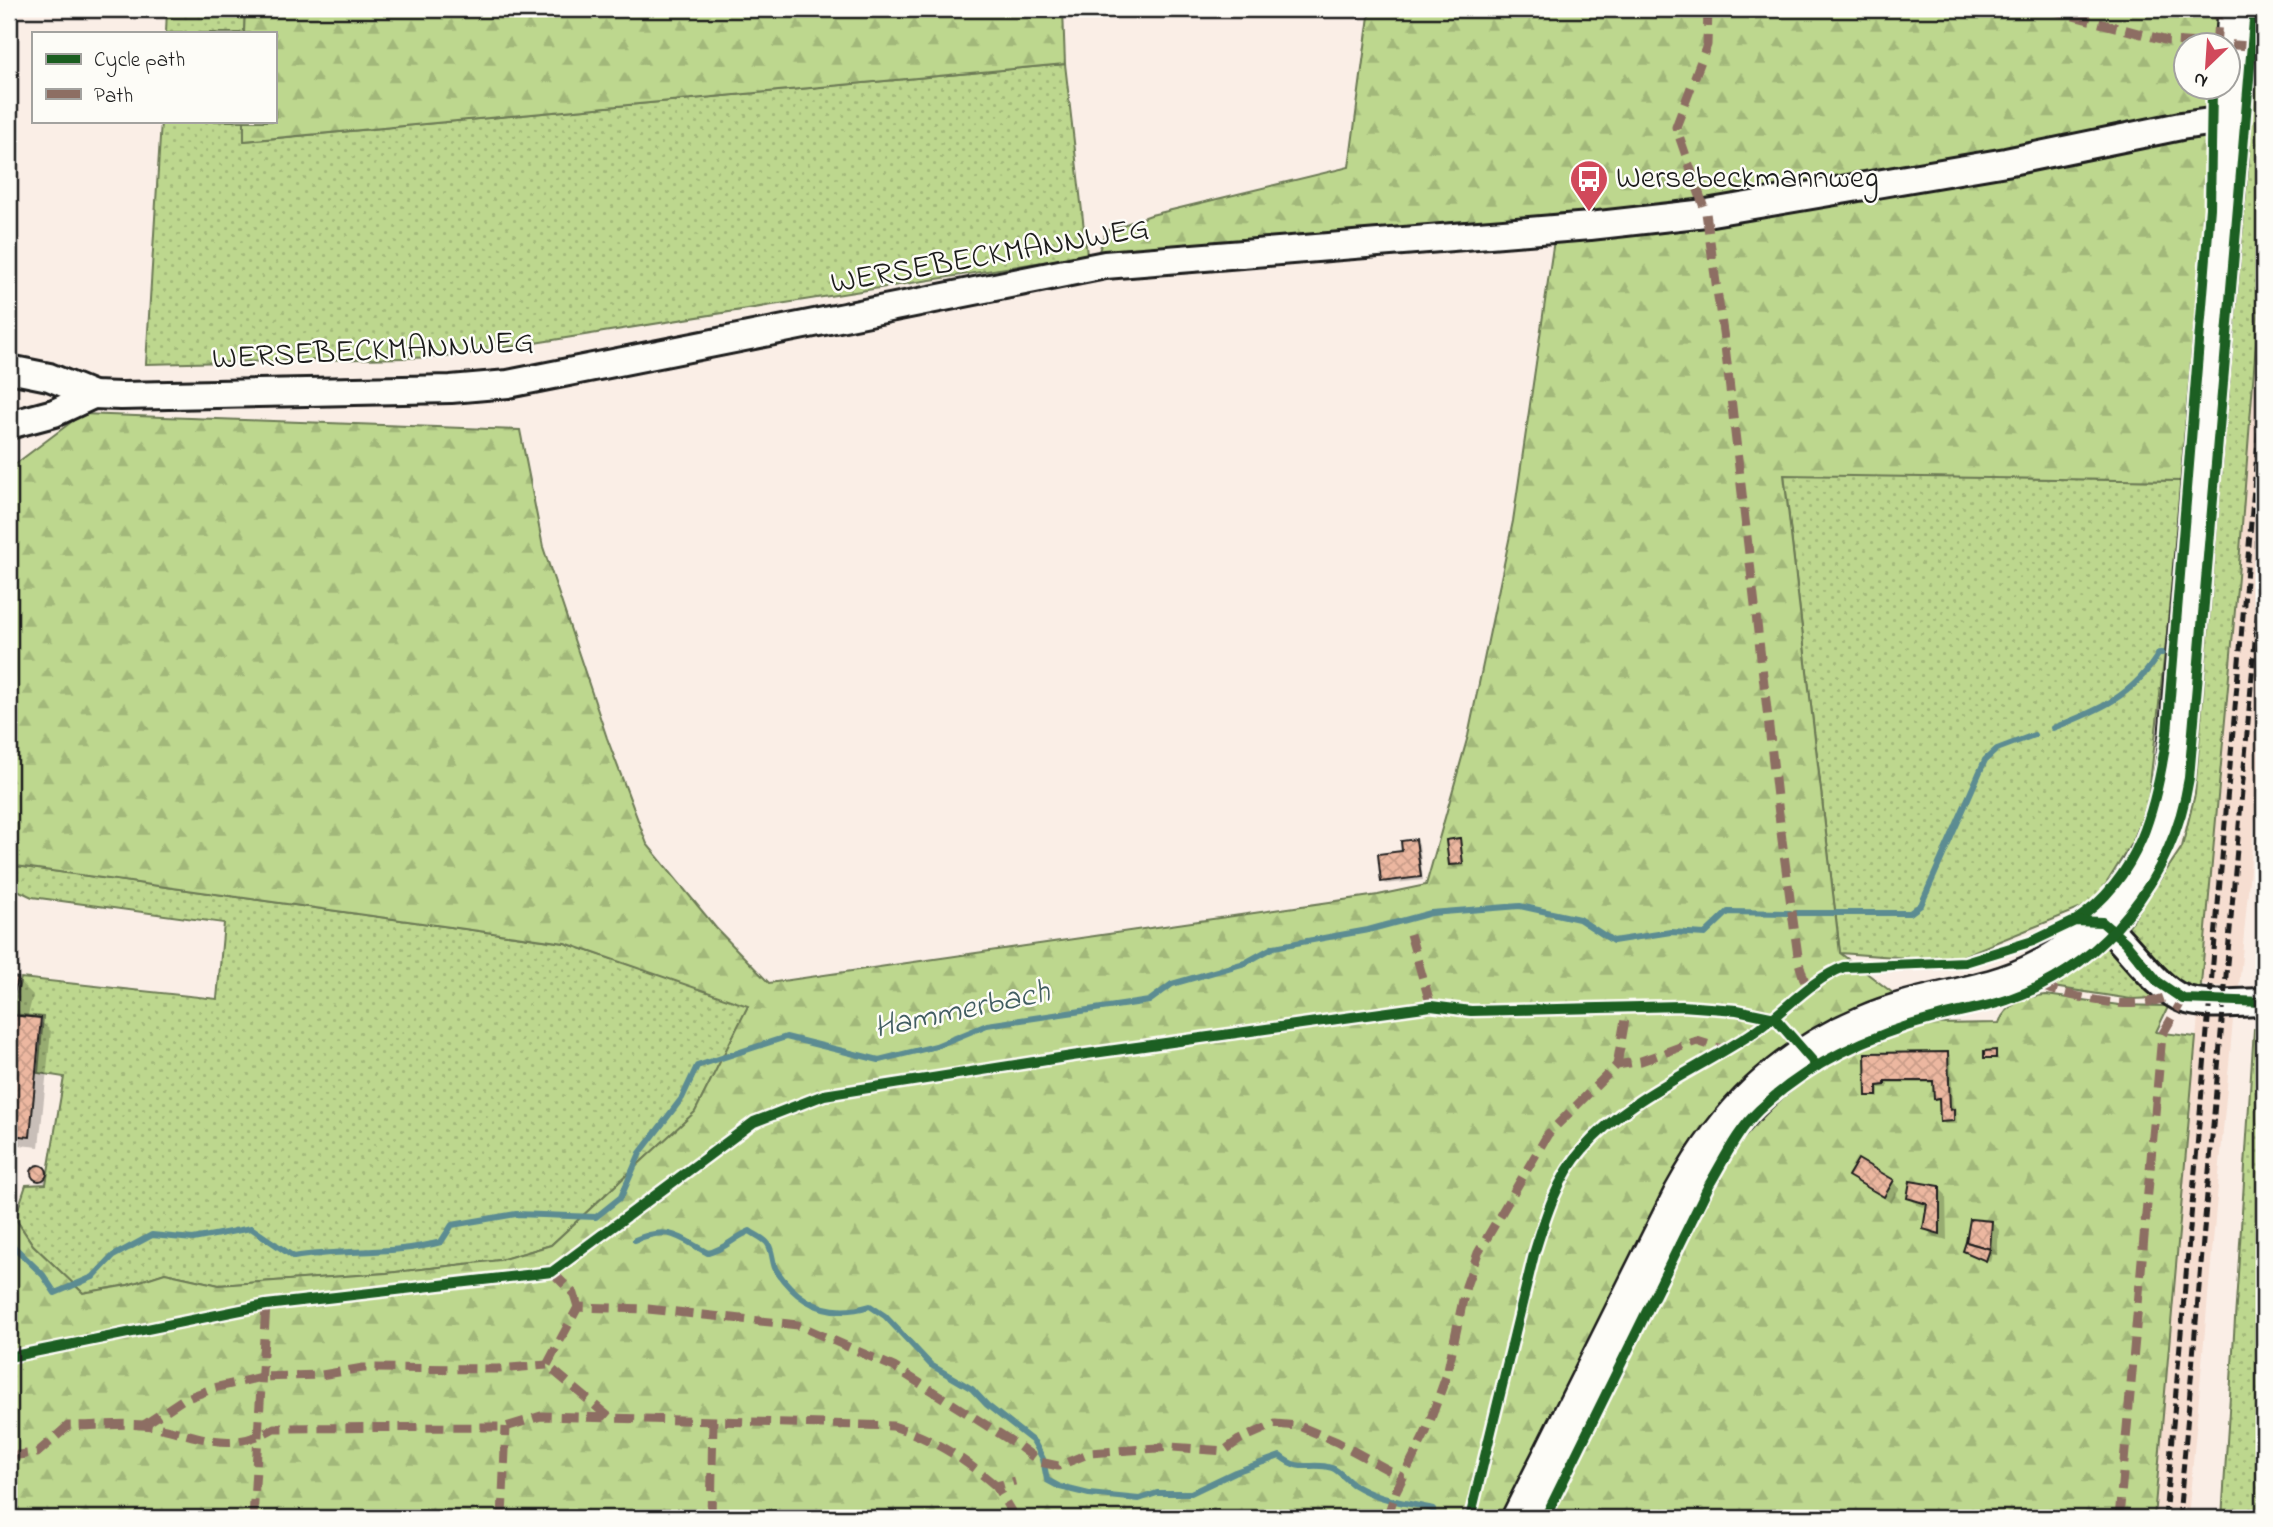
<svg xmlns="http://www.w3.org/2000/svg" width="2273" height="1527" viewBox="0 0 2273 1527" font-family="'Indie Flower',sans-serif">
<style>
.built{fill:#f6ded1}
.grass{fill:url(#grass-dots);stroke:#6c7a55;stroke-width:2}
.forest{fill:url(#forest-firs);stroke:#6c7a55;stroke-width:2}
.shadow{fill:#0003}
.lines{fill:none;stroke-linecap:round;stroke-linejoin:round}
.stream{stroke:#5c8c92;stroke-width:6}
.building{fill:url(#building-cross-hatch);stroke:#1c1c1c;stroke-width:2}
.street-casing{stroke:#1c1c1c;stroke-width:32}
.secondary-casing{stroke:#1c1c1c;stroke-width:42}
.street{stroke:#fdfcf7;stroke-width:26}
.secondary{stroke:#fdfcf7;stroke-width:37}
.rail{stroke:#1c1c1c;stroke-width:5;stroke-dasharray:10 5;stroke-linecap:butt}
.quiet{stroke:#8d6e63;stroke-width:9;stroke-dasharray:18 9;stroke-linecap:butt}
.cycleway-casing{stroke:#fdfcf7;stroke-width:15}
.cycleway{stroke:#1b5e20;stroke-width:10}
.labels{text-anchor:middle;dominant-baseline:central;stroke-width:5;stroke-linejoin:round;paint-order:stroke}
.poi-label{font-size:32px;fill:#1c1c1c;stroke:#fdfcf7;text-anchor:start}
.street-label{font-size:32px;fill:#1c1c1c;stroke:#fdfcf7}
.water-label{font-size:33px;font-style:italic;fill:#415d61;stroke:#fdfcf7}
</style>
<defs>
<pattern id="grass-dots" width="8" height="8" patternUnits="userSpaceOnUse" patternTransform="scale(1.75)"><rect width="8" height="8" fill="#bdd78e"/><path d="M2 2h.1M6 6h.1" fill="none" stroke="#a2b87a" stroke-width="1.8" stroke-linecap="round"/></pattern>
<pattern id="forest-firs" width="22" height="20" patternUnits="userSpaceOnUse" patternTransform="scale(1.75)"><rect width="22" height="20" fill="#bdd78e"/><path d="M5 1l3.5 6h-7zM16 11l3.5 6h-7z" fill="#a2b87a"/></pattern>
<pattern id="building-cross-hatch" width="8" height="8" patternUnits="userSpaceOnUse" patternTransform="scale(1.75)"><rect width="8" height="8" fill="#ecb7a0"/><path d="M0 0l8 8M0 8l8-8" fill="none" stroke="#ca9d89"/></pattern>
</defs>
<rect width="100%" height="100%" fill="#faeee6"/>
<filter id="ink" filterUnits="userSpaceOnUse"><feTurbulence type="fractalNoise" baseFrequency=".0143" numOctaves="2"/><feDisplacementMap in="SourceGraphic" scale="14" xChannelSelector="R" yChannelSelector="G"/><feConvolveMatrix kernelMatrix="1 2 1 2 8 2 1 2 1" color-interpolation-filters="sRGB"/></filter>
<g filter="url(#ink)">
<g class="built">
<path d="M2264,239V719L2239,988L2201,985L2238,577Z"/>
<path d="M2198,1016L2233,1020L2188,1518H2154Z"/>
</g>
<g class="grass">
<path d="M167,9H245L244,33H166Z"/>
<path d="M2260,9H2264V239L2238,577L2200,995C2170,985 2147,952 2127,929L2182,847L2195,794Z"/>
<path d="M1065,64L1087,255L446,357L146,364L161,121H244L245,141Z"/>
<path d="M1784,474L2184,481L2146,820L2094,903L1950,961L1840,953Z"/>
<path d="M9,865L565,943L749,1005L695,1112L551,1245L500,1260L387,1273L219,1285L165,1273L128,1285L83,1293L33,1245L15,1218L26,1185L46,1184L64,1077L38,1073L43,1017L11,1014L21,978L217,999L224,923L32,897L9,886Z"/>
<path d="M2112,942L2157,998L2131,999L2053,987Z"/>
<path d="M2254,1029H2264V1518H2222Z"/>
</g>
<g class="forest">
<path d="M245,9H1063L1065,64L244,141V121H275V33H244Z"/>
<path d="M1375,9H2222L2218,45L2186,46V88H2214L2184,481L1784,475L1840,953L1934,1024L1999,1023C2006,1004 2026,996 2046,995L2119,1005L2165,1006L2168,1007L2156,1032L2196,1037L2154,1518H9V1222L15,1218L33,1245L83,1293L128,1285L165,1273L219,1285L387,1273L500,1260L551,1245L695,1112L748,1006L565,943L9,865V695C18,680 16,651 9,636V489L14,465L82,414L520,430L543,547L607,738L647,844L716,928L769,983L1378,895L1426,885L1468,736L1513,521L1556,226L1099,251L1106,231L1151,215L1349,167L1369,16Z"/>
</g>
<g class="shadow">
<path d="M1459,840L1465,867L1454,868L1450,865Z"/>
<path d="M1415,841L1419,844L1423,880L1386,884L1383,881Z"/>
<path d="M9,977L18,980L33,995L27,1019L39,1020L51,1031L39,1147L9,1144Z"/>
<path d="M1995,1052L1999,1060L1986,1057Z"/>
<path d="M1948,1054L1951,1057L1953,1111L1956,1114L1957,1124H1945L1941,1121V1101L1936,1098L1935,1083H1888V1088H1879V1098L1868,1095L1867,1055Z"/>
<path d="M35,1168L48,1173L45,1183L33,1175Z"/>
<path d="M1850,1176L1892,1181L1900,1189L1891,1203Z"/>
<path d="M1939,1188L1946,1195L1947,1240L1933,1236L1925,1228L1928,1208L1917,1205L1909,1197Z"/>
<path d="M1992,1222L1999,1230L1997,1255L1992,1254L1990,1262L1965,1250Z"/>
</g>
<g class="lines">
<g class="stream">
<path d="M2053,728C2097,711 2134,696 2159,653H2162"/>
<path d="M1795,913H1910L1921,905L1985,760L1997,749L2034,735"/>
<path d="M635,1240C669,1225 678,1237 708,1253C726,1249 734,1237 750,1231C755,1235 765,1239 768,1244C773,1251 772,1263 776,1270C800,1306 831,1318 870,1306L885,1316L931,1365L972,1389L987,1405L1034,1442L1043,1459L1047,1480L1060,1487L1089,1494L1139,1499L1157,1493H1191L1235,1472L1280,1456C1302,1474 1310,1461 1332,1468C1340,1471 1347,1481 1354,1485C1380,1501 1405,1502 1433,1509L1434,1518"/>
<path d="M9,1242L43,1275L55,1293L93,1277L113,1256L152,1235L193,1239L251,1228L294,1257C343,1249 393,1255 441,1242L452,1225L516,1214L596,1217L621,1197L640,1153L682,1098L697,1066L786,1037L879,1060L936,1046L987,1025L1149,1001L1172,984L1245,963L1274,947L1368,930L1431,913L1520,906L1579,919L1613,941L1671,932L1705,934L1728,912L1790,913"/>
</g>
</g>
<g class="building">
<path d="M1460,838L1463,864L1449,865L1446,840Z"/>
<path d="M1416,839L1421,877L1381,882L1378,854L1402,851L1401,841Z"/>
<path d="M9,976L18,978L11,1006H9Z"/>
<path d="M9,1015L41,1018L30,1137L9,1135Z"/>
<path d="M1996,1050V1058H1984V1051Z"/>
<path d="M1948,1052L1950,1110L1954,1109V1121L1940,1122L1939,1098L1934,1099L1933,1081H1885V1085L1877,1086V1096H1866L1865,1053Z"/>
<path d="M1858,1159L1894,1180L1884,1197L1848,1176Z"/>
<circle cx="39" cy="1173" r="8"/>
<path d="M1910,1181L1940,1186V1234L1923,1229L1927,1204L1907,1198Z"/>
<path d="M1970,1219L1992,1221L1990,1249L1966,1242Z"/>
<path d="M1966,1242L1990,1249L1986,1261L1963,1251Z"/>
</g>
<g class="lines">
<defs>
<g id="street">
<path d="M9,369L49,377L93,395L121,396L451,389L508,384L1105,265L1590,226L1706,213L2006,162L2181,126L2231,119"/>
<path d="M9,425L54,413L93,395"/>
<path d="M2102,922C2126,942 2157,990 2184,999C2207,1007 2239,1002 2264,1002"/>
</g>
<path id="secondary" d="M1521,1518L1683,1194C1727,1114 1781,1060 1866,1024C1910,1005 1958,1000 2004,985C2106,950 2167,856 2177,751L2229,156L2237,9"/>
</defs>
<use href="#street" class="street-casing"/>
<use href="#secondary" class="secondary-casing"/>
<use href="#street" class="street"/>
<use href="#secondary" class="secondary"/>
<g class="rail">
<path d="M2165,1518L2264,372"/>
<path d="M2179,1518L2264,537"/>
</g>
<g class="quiet">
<path d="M1708,9L1707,45L1676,127L1706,213L1725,346L1782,840L1799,963L1807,989"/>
<path d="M2047,9L2168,41L2251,46"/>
<path d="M2216,46L2219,9"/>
<path d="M1410,934L1431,1006"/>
<path d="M2040,986C2078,998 2136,1014 2173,994"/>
<path d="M1617,1065L1627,1008"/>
<path d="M552,1272L574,1294L578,1307"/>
<path d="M144,1425L182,1400L214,1388L261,1377L321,1375L363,1368L497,1369L547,1365"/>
<path d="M9,1456L37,1453L68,1426C93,1426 119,1423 144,1425C193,1431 225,1457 274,1428L506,1427L541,1416L610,1418"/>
<path d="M996,1486C962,1457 935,1440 893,1426L610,1418L547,1365L578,1307L648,1309L798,1325L894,1367L1016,1444L1040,1462L1058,1466L1090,1453L1172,1447L1224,1451L1239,1440L1275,1424L1299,1426L1337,1442L1403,1478"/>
<path d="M253,1518L266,1305"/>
<path d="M502,1518L506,1427"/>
<path d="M711,1518L713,1421"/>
<path d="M1015,1518L996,1486L1015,1481"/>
<path d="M1387,1518L1396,1491L1426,1432L1447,1374L1466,1286L1478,1253L1548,1134L1617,1065L1641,1061L1697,1041L1725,1050"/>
<path d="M2119,1518L2162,1035L2183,999"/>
</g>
<defs>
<g id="cycleway">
<path d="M2075,921C2140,878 2157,806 2167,733L2210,208L2212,88"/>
<path d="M9,1357L266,1305L552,1272L754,1122L824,1095L1072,1056L1431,1006L1471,1011L1682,1006L1737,1010L1775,1018L1817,1066"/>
<path d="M1470,1518L1534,1254C1545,1218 1557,1178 1583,1149C1628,1097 1698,1070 1754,1032C1784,1012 1810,980 1844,967L1965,962L2033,941L2075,921L2102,922L2125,942L2158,982L2183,999L2264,1002"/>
<path d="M1545,1518L1709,1185C1724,1160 1737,1131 1759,1110C1807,1064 1871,1034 1935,1018C1959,1011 1984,1008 2007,1000C2104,967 2173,878 2189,778L2255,9"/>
</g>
</defs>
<use href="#cycleway" class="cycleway-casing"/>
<use href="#cycleway" class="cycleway"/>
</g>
</g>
<defs>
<symbol id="bus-pin" viewBox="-11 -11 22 30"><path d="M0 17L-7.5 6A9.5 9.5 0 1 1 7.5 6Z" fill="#d1495b" stroke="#fdfcf7"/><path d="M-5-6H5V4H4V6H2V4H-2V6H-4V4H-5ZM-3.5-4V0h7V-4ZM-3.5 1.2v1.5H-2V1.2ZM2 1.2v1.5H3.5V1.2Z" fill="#fff"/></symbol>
</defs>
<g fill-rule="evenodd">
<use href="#bus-pin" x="1567" y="157" width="44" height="60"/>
</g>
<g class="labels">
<g class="poi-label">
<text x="1616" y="179">Wersebeckmannweg</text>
</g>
<g class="street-label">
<text transform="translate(990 257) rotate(-10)">WERSEBECKMANNWEG</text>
<text transform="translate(373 352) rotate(-3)">WERSEBECKMANNWEG</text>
</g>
<g class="water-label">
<text transform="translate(962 1011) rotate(-12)">Hammerbach</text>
</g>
</g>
<rect width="2273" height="1527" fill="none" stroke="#fdfcf7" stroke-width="35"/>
<rect x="18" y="18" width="2238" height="1492" fill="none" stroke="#1c1c1c" stroke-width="2.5" filter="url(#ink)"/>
<rect x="32" y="32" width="245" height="91" fill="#fdfcf7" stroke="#a3a29f" stroke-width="2"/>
<rect x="46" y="54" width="35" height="10" fill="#1b5e20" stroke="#a3a29f" stroke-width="2"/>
<text x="94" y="66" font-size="21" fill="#1c1c1c">Cycle path</text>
<rect x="46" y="89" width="35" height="10" fill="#8d6e63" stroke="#a3a29f" stroke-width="2"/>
<text x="94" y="102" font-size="21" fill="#1c1c1c">Path</text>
<g transform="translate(2207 66) rotate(205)"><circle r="33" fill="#fdfcf7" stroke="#a3a29f" stroke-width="2"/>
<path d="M0-5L12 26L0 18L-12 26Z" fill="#d1495b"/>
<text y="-10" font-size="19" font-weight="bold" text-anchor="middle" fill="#1c1c1c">N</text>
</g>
</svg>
